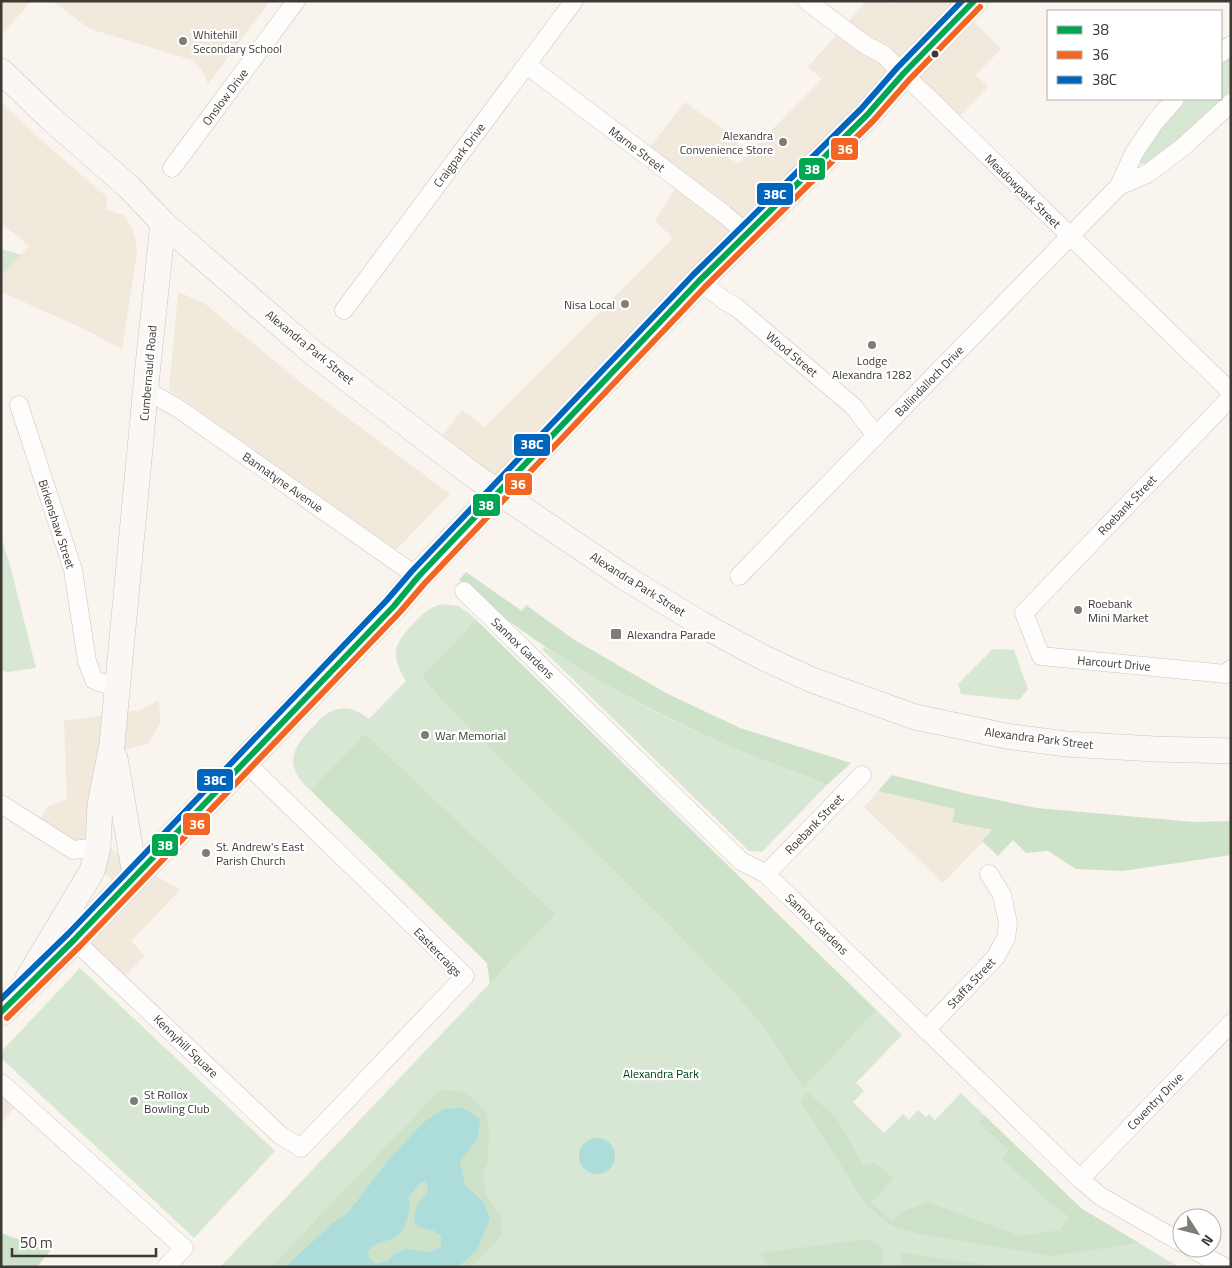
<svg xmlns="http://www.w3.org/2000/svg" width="1232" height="1268" viewBox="0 0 1232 1268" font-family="'Titillium Web',sans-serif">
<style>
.built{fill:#f1e9db}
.green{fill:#d7e7d3}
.forest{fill:#cee2ca}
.water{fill:#adddda;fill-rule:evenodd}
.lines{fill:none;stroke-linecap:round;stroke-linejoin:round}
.street-casing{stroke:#c9c5c0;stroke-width:19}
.secondary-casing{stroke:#c9c5c0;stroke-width:26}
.primary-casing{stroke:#d2d0cc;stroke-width:29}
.street{stroke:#fefdfc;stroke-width:18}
.secondary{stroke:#faf7f5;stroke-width:25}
.primary{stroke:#f6f1ec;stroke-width:28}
.bus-1-casing{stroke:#fff;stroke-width:10}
.bus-2-casing{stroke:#fff;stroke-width:10}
.bus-3-casing{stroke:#fff;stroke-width:10}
.bus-1{stroke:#00a651;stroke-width:6}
.bus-2{stroke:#f26522;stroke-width:6}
.bus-3{stroke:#0065bd;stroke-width:6}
.poi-dot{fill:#7f7b76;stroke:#fff;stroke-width:2}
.bus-dot{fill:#3d3a35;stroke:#fff;stroke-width:2}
.labels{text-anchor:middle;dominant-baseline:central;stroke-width:4.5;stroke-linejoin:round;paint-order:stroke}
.poi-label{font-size:12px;fill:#3d3a35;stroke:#fff;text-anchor:start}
.street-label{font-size:12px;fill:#3d3a35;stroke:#fff}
.park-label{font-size:12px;fill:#00400f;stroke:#fff}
.line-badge{stroke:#fff;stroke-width:2}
.badge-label{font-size:14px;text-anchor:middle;font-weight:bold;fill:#fff}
</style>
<rect width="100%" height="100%" fill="#f9f4ee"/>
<g class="built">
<path d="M1,1H31L1,36Z"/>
<path d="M52,1H270L208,84L202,70L192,60L90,29Z"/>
<path d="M866,1H891L895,4L898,1H975L965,12L1001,49L976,75L988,87L954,122L904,74L495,489L435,445L462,410L485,427L673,238L655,221L681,179L645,153L685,102L740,141L727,156L738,164L822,79L808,67Z"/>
<path d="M1,102L42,141L107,197L106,210L124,215L132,228L136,241L137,253L122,349L84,329L1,292V276L29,246L1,223Z"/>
<path d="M178,292L204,303L305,386L450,494L397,549L394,548L169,390Z"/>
<path d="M159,700L160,723L148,744L112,752L109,848L180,890L131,941L145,956L118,983L72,938L120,888L77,847L38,822L48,806L67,800L64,721L141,710Z"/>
<path d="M878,791L955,809L953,822L993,831L943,883L864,807Z"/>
<path d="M1,1084L20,1101L1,1123Z"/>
</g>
<g class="green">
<path d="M1231,56V91C1206,118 1176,142 1146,164H1141L1140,159L1158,132L1186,99H1221V64Z"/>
<path d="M1,249L22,255L1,276Z"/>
<path d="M1,538L9,561L36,668L8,672L1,670Z"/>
<path d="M442,604L458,606L470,614L902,1035L856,1083L864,1091L853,1102L884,1133L903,1114L909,1120L918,1110L926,1117L929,1114L935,1120L961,1093L1082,1209L1179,1267H220L490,983L487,963L305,785C284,763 294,746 312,728C320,719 328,710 340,709C352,707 361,713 369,719L406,681C390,654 393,645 414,623C423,613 430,607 442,604Z"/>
<path d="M544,647C581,669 617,692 656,712C711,740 770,762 827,785L762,852L749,851L542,649Z"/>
<path d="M993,649L1014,650L1028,689L1019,700L961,694L958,684Z"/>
<path d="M80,968L275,1151L194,1238L1,1058V1052Z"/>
</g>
<g class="forest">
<path d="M466,572L522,611L526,605L573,639L666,693L740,728L851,763L827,785C791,770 754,757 718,741C625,699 535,648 459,580Z"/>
<path d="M476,620L876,1010L803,1088L764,1027L733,991L671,927L450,708L422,677Z"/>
<path d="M365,734L555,914L490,983L487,963L311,790Z"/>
<path d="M892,775L968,794L1037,808L1194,822L1231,821V855L1123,871L1076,869L1048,851L1026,853L1013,840L998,856L982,841L992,830L952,822L955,809L878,791Z"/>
<path d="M441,1089L465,1092L486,1111L489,1134L488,1160L483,1174L486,1195L501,1216L502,1235L472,1267H458L476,1251L490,1219L484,1201L465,1185L460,1162L478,1138L424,1122L389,1159L347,1214L334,1222L285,1267H271Z"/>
<path d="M808,1092L837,1119L863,1165L874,1163L894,1178L871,1203L892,1221L901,1212L928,1202L1020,1236L1060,1230L1069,1217L1049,1203L1002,1158L1008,1150L979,1123L985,1116L1082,1209L1139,1243L1052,1256L919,1234L890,1225L867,1206L800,1101Z"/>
<path d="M426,1180L428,1192L417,1205L418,1227L434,1231L441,1236V1247L429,1252L407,1249L394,1254L388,1261L376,1264L370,1259L368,1252L374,1244L396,1237C403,1216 406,1192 426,1180Z"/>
<path d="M1,1233L50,1251L37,1267H1Z"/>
<path d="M867,1239L881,1245L884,1255L882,1267H770L760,1253Z"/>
<path d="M902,1253L999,1267H900Z"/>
</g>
<g class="water">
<path d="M463,1108L480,1119L478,1138L460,1162L465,1185L484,1202L490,1219L476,1251L458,1267H285L334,1222L347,1214L389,1159L424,1122L444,1109ZM426,1180L428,1192L417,1205L414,1220L418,1227L434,1231L441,1236V1247L429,1252L407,1249L394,1254L388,1261L376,1264L370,1259L368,1252C377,1239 384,1244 395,1237C407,1231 411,1208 409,1197L418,1185Z"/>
<circle cx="597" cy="1156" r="18"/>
</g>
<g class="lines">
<defs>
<g id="street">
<path d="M807,1L864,44L884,55L1231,392"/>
<path d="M1221,53L1231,45"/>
<path d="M527,65L724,214L746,233"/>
<path d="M172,168L296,1"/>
<path d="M1119,186L1147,174L1183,147L1231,103"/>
<path d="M699,281L725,301L736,307L854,407L876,436"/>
<path d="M344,310L574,1"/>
<path d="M146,390L179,409L418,577"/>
<path d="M1231,397L1024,613L1041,656L1226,674L1231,669"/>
<path d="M19,405L73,570L87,661L94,680L118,688"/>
<path d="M739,576L1119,186L1134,153L1155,122L1175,99"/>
<path d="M464,591L741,861L766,874L1080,1179L1100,1196L1182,1243"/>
<path d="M1,804L73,850L98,847"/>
<path d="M766,874L862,775"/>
<path d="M74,940L280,1135L301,1148L465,976L245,762"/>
<path d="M926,1030L995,958L1006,938L1008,923L1002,895L989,874"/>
<path d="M1,1083L184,1248L166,1267"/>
<path d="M1080,1179L1231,1023"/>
<path d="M1191,1248L1224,1267"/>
</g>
<g id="secondary">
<path d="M1,71L49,117L129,187L163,223L312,352L473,475L624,577L703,625L762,657L812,680L915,717L1006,736L1066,744L1155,749L1231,751"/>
<path d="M115,758L135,875"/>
<path d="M28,978L92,871L98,847L100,805L112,744L147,375L163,223"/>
</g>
<path id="primary" d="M1,1012L74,940L394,606L418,577L699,281L867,115L903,74L974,1"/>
</defs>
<use href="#street" class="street-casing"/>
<use href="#secondary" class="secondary-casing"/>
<use href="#primary" class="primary-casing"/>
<use href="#street" class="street"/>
<use href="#secondary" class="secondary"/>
<use href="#primary" class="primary"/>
<defs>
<path id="bus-1" d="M1,1012L74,940L394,606L418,577L699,281L867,115L903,74L974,1"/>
<path id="bus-2" d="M7,1018L80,946L400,612L425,583L705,287L873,121L909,80L980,7"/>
<path id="bus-3" d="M1,999L68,934L387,600L412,571L693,275L861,109L897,68L962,1"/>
</defs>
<use href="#bus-1" class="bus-1-casing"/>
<use href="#bus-2" class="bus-2-casing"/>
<use href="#bus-3" class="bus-3-casing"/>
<use href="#bus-1" class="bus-1"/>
<use href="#bus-2" class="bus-2"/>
<use href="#bus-3" class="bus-3"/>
</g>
<g class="poi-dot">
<circle cx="183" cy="41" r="5"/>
<circle cx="783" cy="142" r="5"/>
<circle cx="625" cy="304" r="5"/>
<circle cx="872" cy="345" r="5"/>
<circle cx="1078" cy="610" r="5"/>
<rect x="610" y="628" width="12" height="12" rx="2.5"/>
<circle cx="425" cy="735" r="5"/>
<circle cx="206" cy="853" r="5"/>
<circle cx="134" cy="1101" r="5"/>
</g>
<circle class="bus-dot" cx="935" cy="54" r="4.5"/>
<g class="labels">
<g class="poi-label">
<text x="193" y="34">Whitehill<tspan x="193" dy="14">Secondary School</tspan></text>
<text x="773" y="135" text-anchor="end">Alexandra<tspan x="773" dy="14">Convenience Store</tspan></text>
<text x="615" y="304" text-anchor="end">Nisa Local</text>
<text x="872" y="360" text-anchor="middle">Lodge<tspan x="872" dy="14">Alexandra 1282</tspan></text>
<text x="1088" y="603">Roebank<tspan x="1088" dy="14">Mini Market</tspan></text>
<text x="627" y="634">Alexandra Parade</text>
<text x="435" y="735">War Memorial</text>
<text x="216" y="846">St. Andrew's East<tspan x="216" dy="14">Parish Church</tspan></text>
<text x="144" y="1094">St Rollox<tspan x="144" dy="14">Bowling Club</tspan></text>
</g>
<g class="street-label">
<text transform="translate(225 97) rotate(-53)">Onslow Drive</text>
<text transform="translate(637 149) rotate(37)">Marne Street</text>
<text transform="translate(459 155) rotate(-53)">Craigpark Drive</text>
<text transform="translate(1023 191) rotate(44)">Meadowpark Street</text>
<text transform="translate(310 347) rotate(39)">Alexandra Park Street</text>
<text transform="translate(792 354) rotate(40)">Wood Street</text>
<text transform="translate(148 373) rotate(-85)">Cumbernauld Road</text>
<text transform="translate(929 381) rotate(-46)">Ballindalloch Drive</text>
<text transform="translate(283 482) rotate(35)">Bannatyne Avenue</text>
<text transform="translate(1127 505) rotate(-46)">Roebank Street</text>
<text transform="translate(57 524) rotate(72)">Birkenshaw Street</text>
<text transform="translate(638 584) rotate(32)">Alexandra Park Street</text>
<text transform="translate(523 648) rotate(44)">Sannox Gardens</text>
<text transform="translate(1114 663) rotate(5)">Harcourt Drive</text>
<text transform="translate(1039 738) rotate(7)">Alexandra Park Street</text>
<text transform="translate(814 824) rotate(-46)">Roebank Street</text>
<text transform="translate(817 924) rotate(44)">Sannox Gardens</text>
<text transform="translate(438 952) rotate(46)">Eastercraigs</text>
<text transform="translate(971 983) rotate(-47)">Staffa Street</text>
<text transform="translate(186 1046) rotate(44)">Kennyhill Square</text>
<text transform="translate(1155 1101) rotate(-46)">Coventry Drive</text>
</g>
<g class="park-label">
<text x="661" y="1073">Alexandra Park</text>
</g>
</g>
<g class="line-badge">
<rect x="830" y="137" width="29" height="24" rx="5" fill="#f26522"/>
<rect x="798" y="157" width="28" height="24" rx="5" fill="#00a651"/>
<rect x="756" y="182" width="38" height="24" rx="5" fill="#0065bd"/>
<rect x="513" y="433" width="38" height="24" rx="5" fill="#0065bd"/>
<rect x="504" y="472" width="29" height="24" rx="5" fill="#f26522"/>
<rect x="472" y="493" width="29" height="24" rx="5" fill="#00a651"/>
<rect x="196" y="768" width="38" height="24" rx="5" fill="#0065bd"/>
<rect x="182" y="812" width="29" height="24" rx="5" fill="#f26522"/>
<rect x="151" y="833" width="28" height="24" rx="5" fill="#00a651"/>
</g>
<g class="badge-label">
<text x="845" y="154">36</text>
<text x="812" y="174">38</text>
<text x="775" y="199">38C</text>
<text x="532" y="449">38C</text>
<text x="518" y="489">36</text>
<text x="486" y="510">38</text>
<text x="215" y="785">38C</text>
<text x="197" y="829">36</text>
<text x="165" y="850">38</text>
</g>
<rect width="1232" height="1268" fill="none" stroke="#3d3a35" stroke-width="5"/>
<rect x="1047" y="10" width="175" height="90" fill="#ffffff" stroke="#b1b0ae"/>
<rect x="1057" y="26" width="25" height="8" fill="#00a651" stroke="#b1b0ae"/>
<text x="1092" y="35" font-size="15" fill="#3d3a35">38</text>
<rect x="1057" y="51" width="25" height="8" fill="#f26522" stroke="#b1b0ae"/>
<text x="1092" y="60" font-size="15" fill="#3d3a35">36</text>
<rect x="1057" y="76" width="25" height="8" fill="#0065bd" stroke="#b1b0ae"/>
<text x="1092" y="85" font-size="15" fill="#3d3a35">38C</text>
<g transform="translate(1197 1233) rotate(126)"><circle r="24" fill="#ffffff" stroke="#b1b0ae"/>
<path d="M0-4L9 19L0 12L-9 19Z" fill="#7f7b76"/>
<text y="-8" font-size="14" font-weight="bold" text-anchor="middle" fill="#3d3a35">N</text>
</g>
<path d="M12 1248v8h144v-8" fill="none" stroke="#3d3a35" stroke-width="2.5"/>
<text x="20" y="1248" font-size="15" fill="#3d3a35" stroke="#ffffff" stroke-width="4" paint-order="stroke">50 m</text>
</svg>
